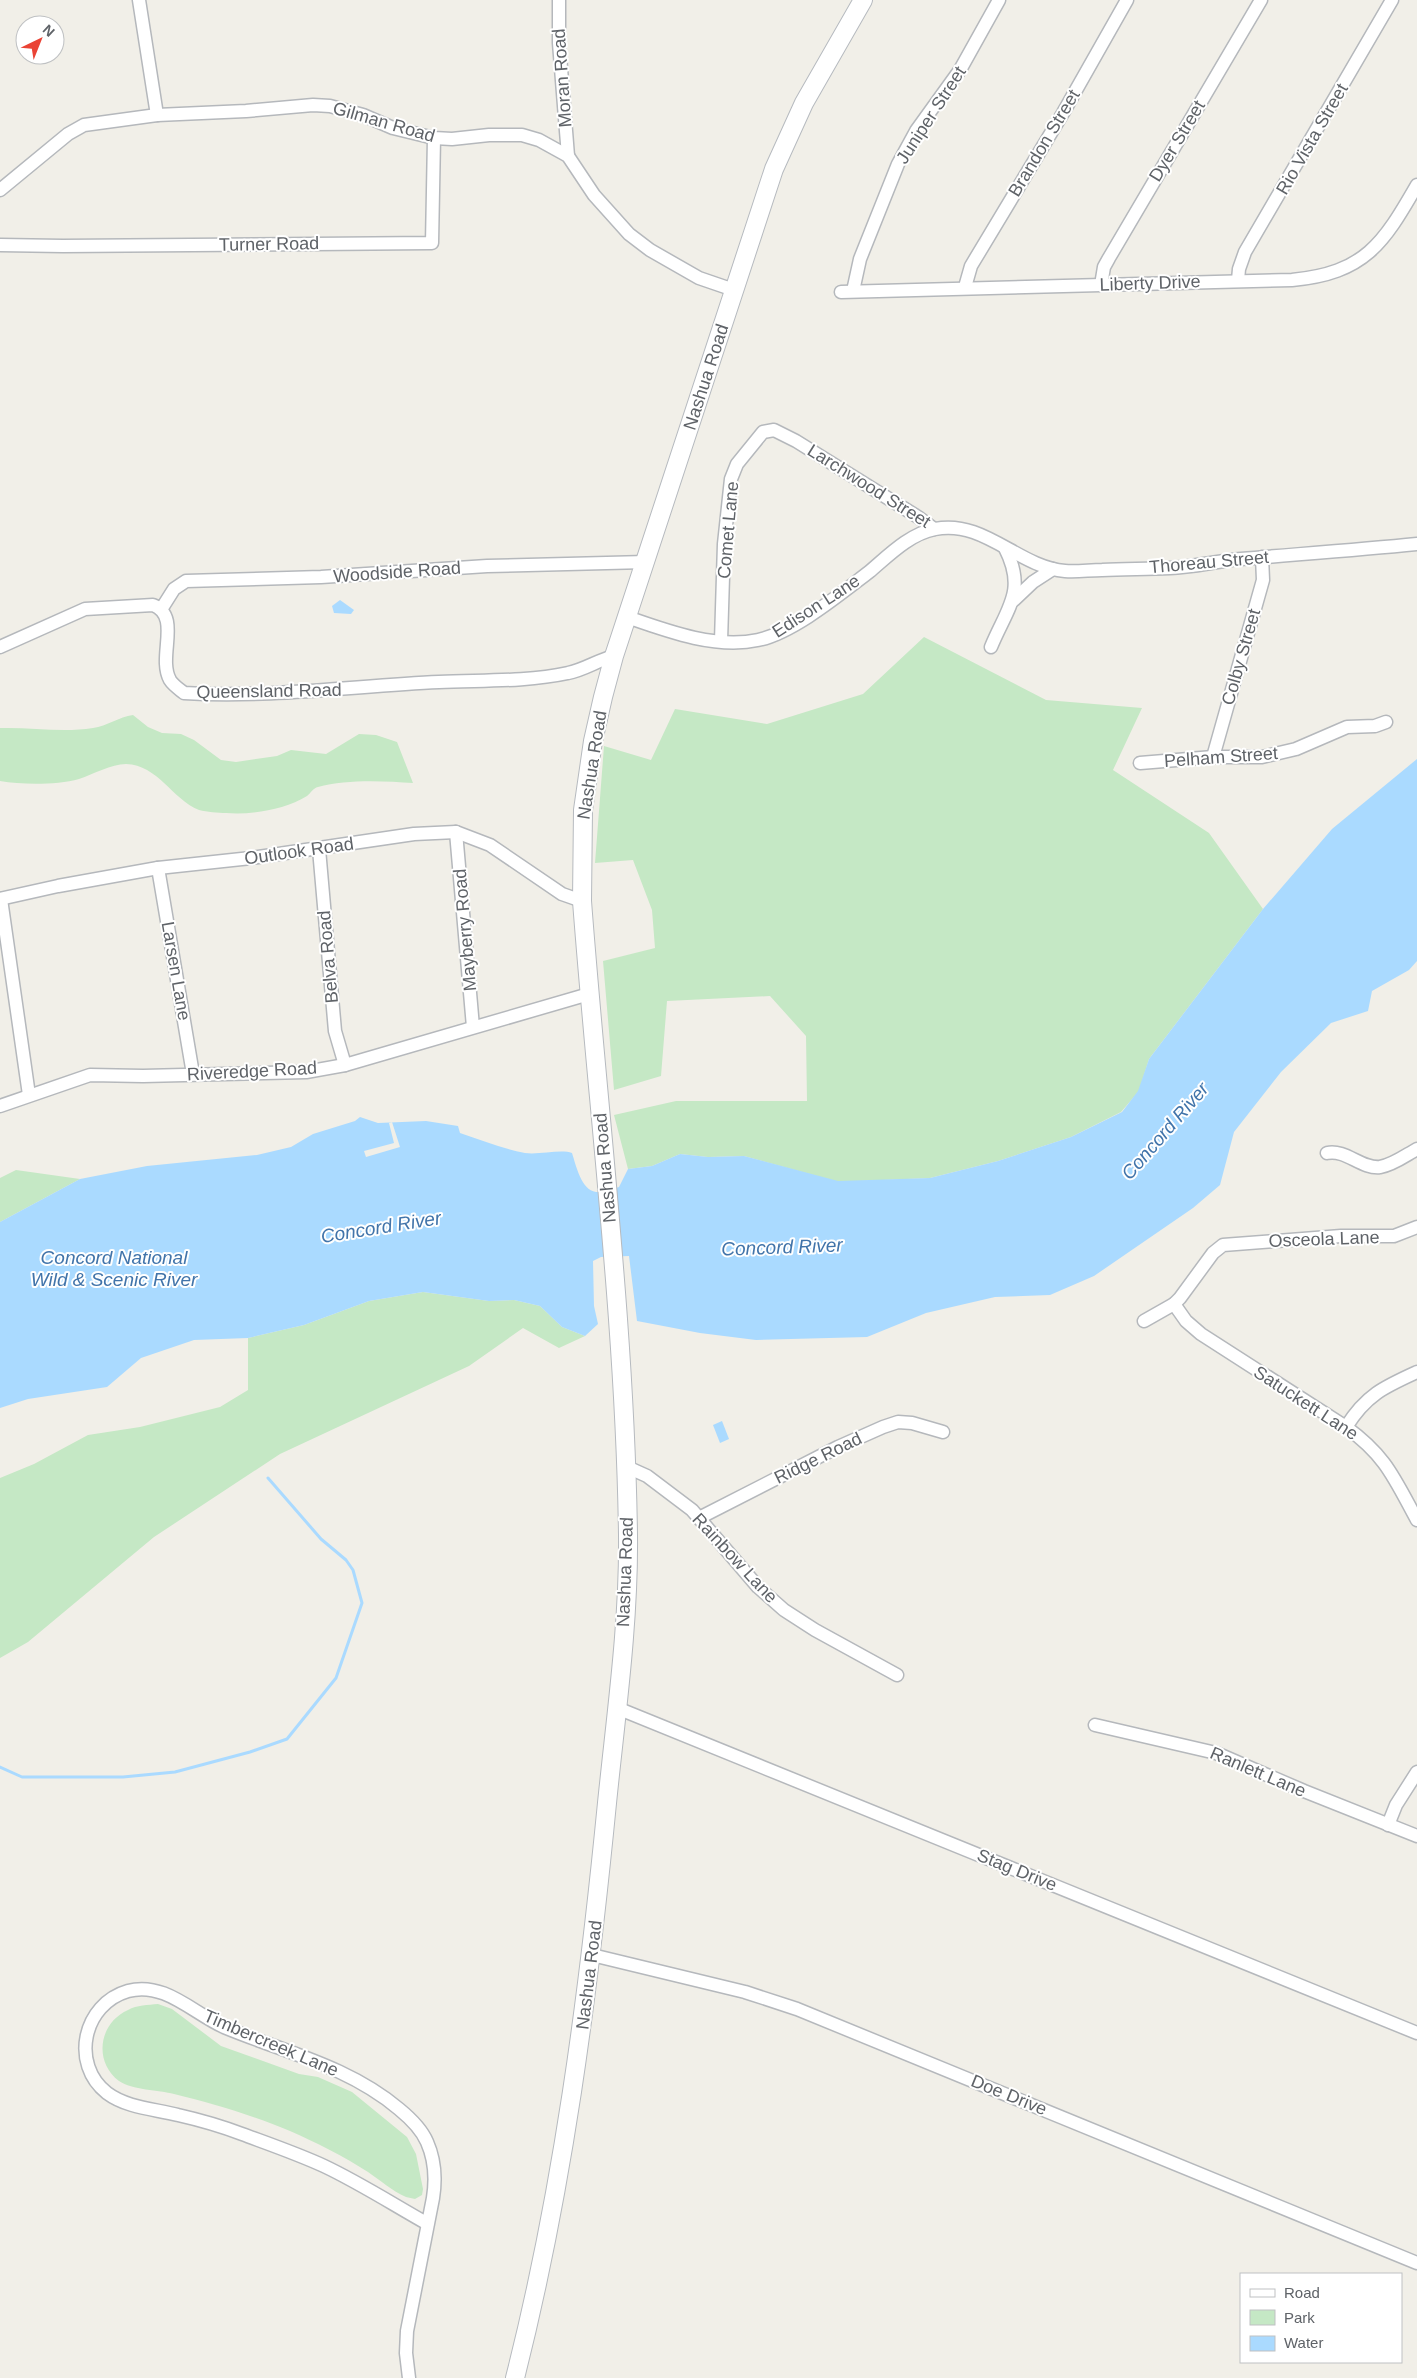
<svg xmlns="http://www.w3.org/2000/svg" width="1417" height="2378" viewBox="0 0 1417 2378" font-family="Arial,sans-serif">
<style>
.green{fill:#c5e8c5}
.water{fill:#aadaff}
.pier{fill:#f1efe8}
.lines{fill:none;stroke-linecap:round;stroke-linejoin:round}
.stream{stroke:#aadaff;stroke-width:3}
.minor-casing{stroke:#b5b8bc;stroke-width:15}
.secondary-casing{stroke:#b6babf;stroke-width:20}
.minor{stroke:#fff;stroke-width:12}
.secondary{stroke:#fff;stroke-width:18}
.labels{text-anchor:middle;dominant-baseline:central;stroke-width:4;stroke-linejoin:round;paint-order:stroke}
.street-label{font-size:18px;fill:#5f6368;stroke:#fff}
.water-label{font-size:19px;font-style:italic;fill:#4174aa;stroke:#fff}
</style>
<rect width="100%" height="100%" fill="#f1efe8"/>
<g class="green">
<path d="M924,637L1046,700L1142,708L1113,770L1209,833L1263,909L1149,1059L1139,1091L1121,1112L1071,1137L998,1161L930,1178L838,1182L744,1156L708,1157L680,1154L652,1166L628,1169L614,1115L676,1101H807L806,1036L770,996L667,1001L661,1076L614,1090L603,961L655,948L652,910L633,860L595,863L604,746L651,760L675,709L767,724L863,694Z"/>
<path d="M133,715L148,727L162,733L181,734L194,740L221,760L236,762L277,756L291,750L326,754L359,734L376,735L397,742L413,783C385,781 346,779 318,787C313,788 311,793 307,796C284,810 251,815 226,813C218,813 207,812 199,810C172,799 158,765 126,764C111,764 94,774 79,779C57,785 23,785 0,781V728C31,727 62,733 93,728C107,726 119,717 133,715Z"/>
<path d="M16,1170L80,1179L0,1222V1178Z"/>
<path d="M423,1292L489,1301L514,1300L540,1306L562,1327L585,1336L559,1348L523,1328L469,1366L280,1454L154,1537L28,1642L0,1658V1478L34,1464L88,1435L140,1427L220,1407L248,1390V1338L304,1325L369,1301Z"/>
<path d="M158,2004L172,2009L221,2046L299,2074L318,2077L352,2092L407,2137L416,2154L423,2189L422,2195L415,2199L406,2197C392,2191 380,2180 368,2172C345,2157 315,2142 290,2131C255,2116 211,2103 174,2094C159,2090 132,2090 119,2081C93,2061 99,2023 128,2010C137,2005 148,2005 158,2004Z"/>
</g>
<g class="water">
<path d="M340,600L354,610L351,614L334,613L332,606Z"/>
<path d="M1417,759V961L1409,970L1372,991L1368,1011L1331,1023L1281,1072L1234,1132L1220,1185L1193,1208L1094,1276L1050,1295L995,1297L926,1313L867,1337L756,1340L700,1333L637,1321L629,1256L601,1257L593,1261L594,1306L598,1324L585,1336L562,1327L540,1306L514,1300L489,1301L423,1292L369,1301L304,1325L248,1338L194,1340L141,1358L107,1387L28,1399L0,1408V1222L80,1179L147,1166L257,1155L291,1147L313,1134L355,1121L360,1117L378,1123L426,1121L458,1126L460,1133C481,1140 503,1149 525,1153C539,1155 561,1149 572,1153C576,1165 581,1190 596,1192C602,1193 612,1189 619,1187L628,1169L652,1166L680,1154L708,1157L744,1156L838,1181L930,1178L998,1161L1071,1137L1122,1112L1138,1091L1149,1059L1263,909L1332,829Z"/>
<path d="M722,1421L729,1439L720,1443L713,1425Z"/>
</g>
<path class="pier" d="M392,1122L400,1147L366,1157L364,1151L394,1143L389,1123Z"/>
<g class="lines">
<path class="stream" d="M0,1767L22,1777H123L175,1772L250,1752L287,1739L336,1678L362,1603L353,1570L346,1560L321,1539L268,1478"/>
<defs>
<g id="minor">
<path d="M139,0L157,115"/>
<path d="M559,0V43L568,156"/>
<path d="M0,190L68,134L84,125L157,115L246,111L313,105L330,106L363,115L393,128L434,138L452,139L489,135H522L539,140L568,156L594,195L629,234L650,250L699,278L734,290"/>
<path d="M0,245L63,246L432,243L434,138"/>
<path d="M1238,280L1239,269L1245,252L1392,0"/>
<path d="M1101,285L1104,267L1109,258L1261,0"/>
<path d="M965,287L971,266L1063,113L1127,0"/>
<path d="M853,291L860,259L898,164L916,131L960,70L999,0"/>
<path d="M841,292L1292,280C1365,273 1383,244 1417,185"/>
<path d="M1014,600L1033,582L1053,569"/>
<path d="M162,608L174,589L186,581L321,577L487,566L646,562"/>
<path d="M627,617C667,631 715,649 758,640C793,633 840,594 869,572C888,556 909,534 935,529C984,519 1018,567 1065,571C1077,572 1090,570 1102,570C1125,569 1147,569 1170,568C1194,567 1217,561 1241,559C1300,554 1358,550 1417,544"/>
<path d="M721,641L724,544L731,479L737,464L763,432L774,430L796,441L918,517L934,529"/>
<path d="M0,647L85,609L153,605C182,616 157,657 170,680C173,685 179,689 184,693C269,698 354,686 439,682C482,680 526,682 568,673C584,670 598,660 614,656"/>
<path d="M991,647C1007,608 1027,591 1005,548"/>
<path d="M1213,757L1263,580L1262,557"/>
<path d="M1140,763L1213,757H1262L1296,749L1347,727L1375,726L1386,722"/>
<path d="M456,832L473,1027"/>
<path d="M319,849L335,1031L345,1065"/>
<path d="M158,868L193,1074"/>
<path d="M0,899L58,886L158,868L251,858L414,834L456,832L490,845L562,894L582,901"/>
<path d="M1,899L29,1095"/>
<path d="M0,1106L90,1075L143,1076L306,1072L345,1065L589,994"/>
<path d="M1327,1153C1346,1149 1361,1169 1380,1167C1393,1165 1406,1155 1417,1149"/>
<path d="M1174,1304L1186,1321L1201,1334L1346,1427C1386,1456 1394,1478 1417,1520"/>
<path d="M1144,1321L1174,1304L1180,1298L1213,1253L1223,1245L1341,1236H1394L1417,1227"/>
<path d="M1346,1427C1366,1395 1384,1387 1417,1372"/>
<path d="M627,1467L647,1476L692,1510L758,1587L784,1610L815,1630L897,1675"/>
<path d="M699,1518L838,1447L883,1427L898,1422L912,1423L943,1432"/>
<path d="M617,1708L1417,2033"/>
<path d="M1095,1725L1216,1753L1304,1791L1417,1836"/>
<path d="M1388,1825L1396,1805L1417,1772"/>
<path d="M592,1955L745,1992L797,2009L1417,2263"/>
<path d="M409,2378L406,2353L407,2331L433,2198C436,2179 435,2160 427,2142C421,2128 410,2118 399,2109C348,2066 284,2052 224,2027C193,2013 164,1981 128,1991C83,2004 70,2064 107,2093C127,2108 155,2109 178,2115C200,2120 221,2126 242,2134C269,2144 298,2154 324,2166C360,2183 394,2205 428,2224"/>
</g>
<path id="secondary" d="M515,2378C563,2189 588,1997 607,1803C616,1714 629,1624 628,1535C625,1323 598,1112 582,901L583,810L593,741L603,697L614,656L774,169L804,103L863,0"/>
</defs>
<use href="#minor" class="minor-casing"/>
<use href="#secondary" class="secondary-casing"/>
<use href="#minor" class="minor"/>
<use href="#secondary" class="secondary"/>
</g>
<g class="labels">
<g class="street-label">
<text transform="translate(562 78) rotate(-94)">Moran Road</text>
<text transform="translate(931 115) rotate(-57)">Juniper Street</text>
<text transform="translate(384 122) rotate(16)">Gilman Road</text>
<text transform="translate(1312 139) rotate(-60)">Rio Vista Street</text>
<text transform="translate(1177 141) rotate(-59)">Dyer Street</text>
<text transform="translate(1044 143) rotate(-59)">Brandon Street</text>
<text transform="translate(269 244) rotate(-1)">Turner Road</text>
<text transform="translate(1150 283) rotate(-2)">Liberty Drive</text>
<text transform="translate(706 377) rotate(-72)">Nashua Road</text>
<text transform="translate(869 486) rotate(32)">Larchwood Street</text>
<text transform="translate(728 530) rotate(-85)">Comet Lane</text>
<text transform="translate(1209 562) rotate(-5)">Thoreau Street</text>
<text transform="translate(397 572) rotate(-4)">Woodside Road</text>
<text transform="translate(816 606) rotate(-33)">Edison Lane</text>
<text transform="translate(1241 657) rotate(-74)">Colby Street</text>
<text transform="translate(269 691) rotate(-1)">Queensland Road</text>
<text transform="translate(1221 757) rotate(-4)">Pelham Street</text>
<text transform="translate(592 765) rotate(-81)">Nashua Road</text>
<text transform="translate(299 851) rotate(-8)">Outlook Road</text>
<text transform="translate(465 930) rotate(-95)">Mayberry Road</text>
<text transform="translate(328 957) rotate(-95)">Belva Road</text>
<text transform="translate(176 971) rotate(80)">Larsen Lane</text>
<text transform="translate(252 1071) rotate(-3)">Riveredge Road</text>
<text transform="translate(605 1168) rotate(-95)">Nashua Road</text>
<text transform="translate(1324 1239) rotate(-2)">Osceola Lane</text>
<text transform="translate(1306 1403) rotate(33)">Satuckett Lane</text>
<text transform="translate(818 1458) rotate(-26)">Ridge Road</text>
<text transform="translate(735 1558) rotate(47)">Rainbow Lane</text>
<text transform="translate(625 1572) rotate(-88)">Nashua Road</text>
<text transform="translate(1258 1772) rotate(23)">Ranlett Lane</text>
<text transform="translate(1017 1870) rotate(22)">Stag Drive</text>
<text transform="translate(589 1975) rotate(-83)">Nashua Road</text>
<text transform="translate(271 2043) rotate(23)">Timbercreek Lane</text>
<text transform="translate(1009 2095) rotate(22)">Doe Drive</text>
</g>
<g class="water-label">
<text transform="translate(1165 1131) rotate(-49)">Concord River</text>
<text transform="translate(381 1227) rotate(-9)">Concord River</text>
<text transform="translate(782 1247) rotate(-2)">Concord River</text>
<text x="114" y="1257">Concord National<tspan x="114" dy="22">Wild &amp; Scenic River</tspan></text>
</g>
</g>
<rect x="1240" y="2273" width="162" height="90" fill="#ffffff" stroke="#bfc1c3"/>
<rect x="1250" y="2289" width="25" height="8" fill="#ffffff" stroke="#bfc1c3"/>
<text x="1284" y="2298" font-size="15" fill="#5f6368">Road</text>
<rect x="1250" y="2310" width="25" height="15" fill="#c5e8c5" stroke="#bfc1c3"/>
<text x="1284" y="2323" font-size="15" fill="#5f6368">Park</text>
<rect x="1250" y="2336" width="25" height="15" fill="#aadaff" stroke="#bfc1c3"/>
<text x="1284" y="2348" font-size="15" fill="#5f6368">Water</text>
<g transform="translate(40 40) rotate(43)"><circle r="24" fill="#ffffff" stroke="#bfc1c3"/>
<path d="M0-4L9 19L0 12L-9 19Z" fill="#ea4335"/>
<text y="-8" font-size="14" font-weight="bold" text-anchor="middle" fill="#5f6368">N</text>
</g>
</svg>
